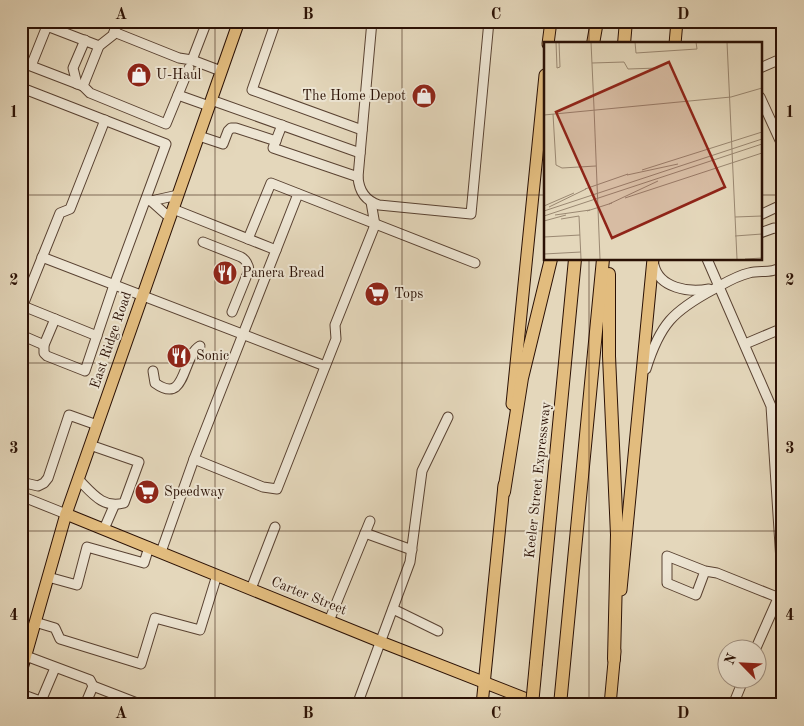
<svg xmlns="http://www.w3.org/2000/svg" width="804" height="726" viewBox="0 0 804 726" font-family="'Old Standard TT',serif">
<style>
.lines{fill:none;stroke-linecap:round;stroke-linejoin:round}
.minor-casing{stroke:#594232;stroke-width:11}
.major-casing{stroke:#2b1105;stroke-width:13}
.highway-casing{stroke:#2b1105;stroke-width:14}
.minor{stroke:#ede5d3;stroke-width:9}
.major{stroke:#e2bc7e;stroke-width:11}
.highway{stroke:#e2bc7e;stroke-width:12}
.highway-bridge-casing{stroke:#2b1105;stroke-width:14;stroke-linecap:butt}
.highway-bridge{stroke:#e2bc7e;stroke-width:12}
.grid{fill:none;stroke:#2b1105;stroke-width:1;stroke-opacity:0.55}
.labels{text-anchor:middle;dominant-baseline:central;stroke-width:4;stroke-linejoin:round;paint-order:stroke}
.poi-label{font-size:14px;fill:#2b1105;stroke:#ede5d3;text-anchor:start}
.street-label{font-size:14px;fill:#2b1105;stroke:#ede5d3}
.inset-road{fill:none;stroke:#9a8872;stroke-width:1}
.view{fill:#8f2418;fill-opacity:0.15;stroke:#8f2418;stroke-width:2.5}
.inset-edge{fill:none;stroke:#2b1105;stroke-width:2.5}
.neatline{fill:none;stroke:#2b1105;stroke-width:2}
.grid-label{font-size:16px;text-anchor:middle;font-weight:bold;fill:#2b1105}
</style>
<rect width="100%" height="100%" fill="#e4d7bb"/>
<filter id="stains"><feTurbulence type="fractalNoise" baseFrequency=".004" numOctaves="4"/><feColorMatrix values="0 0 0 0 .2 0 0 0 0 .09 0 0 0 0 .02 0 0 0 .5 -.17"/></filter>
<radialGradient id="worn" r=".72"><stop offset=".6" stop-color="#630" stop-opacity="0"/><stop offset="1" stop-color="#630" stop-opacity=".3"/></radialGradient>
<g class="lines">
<defs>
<g id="minor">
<path d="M118,21L113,35L99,46L83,86L90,93L166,124L189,68"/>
<path d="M276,21L252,90L362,130"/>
<path d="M372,21L358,177C359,191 366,201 379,205L471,214L489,21"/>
<path d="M114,32L179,58L192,60L221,71"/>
<path d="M192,60L207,21"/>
<path d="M760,68L783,58"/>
<path d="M77,84L73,68L85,40"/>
<path d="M83,86L31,66L47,26L99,46"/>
<path d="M21,90L22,88L166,144L114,285L85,371L47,356L44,353V345L55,319"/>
<path d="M178,95L209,106"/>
<path d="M760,97L783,147"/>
<path d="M211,100L360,153"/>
<path d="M282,125L273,148L358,177"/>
<path d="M199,136L223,144L228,131L231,128H236L276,141"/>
<path d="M146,200L151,201L170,218"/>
<path d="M151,201L178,195"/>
<path d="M173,209L276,250"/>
<path d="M760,215L777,207H783"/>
<path d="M760,233L774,228L783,230"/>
<path d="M248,239L271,183L475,263"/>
<path d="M203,242L241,257C246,260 248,263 249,270L232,312"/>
<path d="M42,257L325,366"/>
<path d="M707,259L771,406L781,561L783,568"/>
<path d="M654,265C659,288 689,293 709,289"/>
<path d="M23,306L97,336"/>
<path d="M21,310L60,213L70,209L105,120"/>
<path d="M21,335L44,345"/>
<path d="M745,344L783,328"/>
<path d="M646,369C660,324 673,311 714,289C725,283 736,276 749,273C761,270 772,274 783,266"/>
<path d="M153,371L155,383C187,406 181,357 200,346"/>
<path d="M194,459L263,487L277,489L336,339L335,325L375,225L371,202"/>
<path d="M78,479C92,493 103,509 124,503L139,462L90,445"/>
<path d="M21,482L38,486L44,483L48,478L69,415L97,425"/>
<path d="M21,496L66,514"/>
<path d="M104,529L114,506"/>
<path d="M365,533L412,550"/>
<path d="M161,552L194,459L298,194"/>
<path d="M705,571L696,595L667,583V556L705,571L717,573L777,597"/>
<path d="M48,577L77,585L87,547L144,563L149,547"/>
<path d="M251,589L275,527"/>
<path d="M393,609L438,631"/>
<path d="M329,621L370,521"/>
<path d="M35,622L55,628L60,639L141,664L155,618L200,630L217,575"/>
<path d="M756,648L783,587"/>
<path d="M26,656L90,680L93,686L85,705"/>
<path d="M93,686L142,705"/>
<path d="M21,694L51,705"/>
<path d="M41,701L55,668"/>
<path d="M357,705L410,562L422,471L448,417"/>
<path d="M716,705H730"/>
<path d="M733,705L744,678"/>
</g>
<g id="major">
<path d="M548,44L551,21"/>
<path d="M675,44L677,21"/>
<path d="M512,404L545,75"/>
<path d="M66,514L381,642L542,705"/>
<path d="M621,590L653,259"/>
<path d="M21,672L66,514L239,21"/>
<path d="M482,705L504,485"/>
<path d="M610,705L615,651"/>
</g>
<g id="highway">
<path d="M593,44L597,21"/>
<path d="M624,44L626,21"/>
<path d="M609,274V356L617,535L614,659"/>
<path d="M504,492L522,378L551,259"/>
<path d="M536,663L575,259"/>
<path d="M560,705L603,259"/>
</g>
</defs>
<use href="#minor" class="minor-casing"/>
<use href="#major" class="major-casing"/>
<use href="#highway" class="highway-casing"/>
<use href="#minor" class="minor"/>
<use href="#major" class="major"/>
<use href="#highway" class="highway"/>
<defs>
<path id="highway-bridge" d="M532,705L536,663"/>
</defs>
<use href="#highway-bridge" class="highway-bridge-casing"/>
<use href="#highway-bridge" class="highway-bridge"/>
</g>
<path class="grid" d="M215,21V705M402,21V705M589,21V44M21,195H545M760,195H783M589,259V705M21,363H783M21,531H783"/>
<defs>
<symbol id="shop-disc" viewBox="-11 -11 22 22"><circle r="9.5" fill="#8f2418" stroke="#ede5d3"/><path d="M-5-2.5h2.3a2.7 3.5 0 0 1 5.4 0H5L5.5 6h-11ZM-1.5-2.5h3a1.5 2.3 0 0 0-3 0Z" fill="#fff"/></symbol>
<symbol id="restaurant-disc" viewBox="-11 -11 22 22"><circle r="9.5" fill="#8f2418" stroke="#ede5d3"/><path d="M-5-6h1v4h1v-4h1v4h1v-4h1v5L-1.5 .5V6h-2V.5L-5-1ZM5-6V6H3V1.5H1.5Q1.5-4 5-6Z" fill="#fff"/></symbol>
<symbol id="supermarket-disc" viewBox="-11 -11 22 22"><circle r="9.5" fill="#8f2418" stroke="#ede5d3"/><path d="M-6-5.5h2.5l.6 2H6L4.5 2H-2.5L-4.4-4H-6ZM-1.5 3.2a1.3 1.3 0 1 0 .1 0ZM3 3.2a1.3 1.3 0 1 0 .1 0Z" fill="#fff"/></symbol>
</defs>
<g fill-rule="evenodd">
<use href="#shop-disc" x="125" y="61" width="28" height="28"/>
<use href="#shop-disc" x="410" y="82" width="28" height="28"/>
<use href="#restaurant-disc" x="211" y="259" width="28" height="28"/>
<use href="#supermarket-disc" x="363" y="280" width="28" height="28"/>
<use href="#restaurant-disc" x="165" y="342" width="28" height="28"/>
<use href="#supermarket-disc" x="133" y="478" width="28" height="28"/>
</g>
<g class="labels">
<g class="poi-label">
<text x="156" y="75">U-Haul</text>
<text x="406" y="96" text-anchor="end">The Home Depot</text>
<text x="242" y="273">Panera Bread</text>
<text x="394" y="294">Tops</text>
<text x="196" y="356">Sonic</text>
<text x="164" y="492">Speedway</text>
</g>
<g class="street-label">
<text transform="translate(111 340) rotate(-71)">East Ridge Road</text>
<text transform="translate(538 480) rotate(-84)">Keeler Street Expressway</text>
<text transform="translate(309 596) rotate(22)">Carter Street</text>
</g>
</g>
<g transform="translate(544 42)">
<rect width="218" height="218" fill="#e4d7bb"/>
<path class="inset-road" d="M12,0L13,26M47,0L50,66M91,0L92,11L153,7L152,0M183,0L193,217M48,21L80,20L84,27L114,26M13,26L16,25L15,0M50,66L56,217M9,72L12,123L18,126L52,124M0,73L187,55L218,46M98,128L218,90M83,133L134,122M41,147L84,132M81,156L218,111M65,162L114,139M0,164L30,151M5,165L42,147M0,169L218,97M43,169L68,161M11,173L46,168M0,174L218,102M191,175L218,174M17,177L35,174L37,217M0,179L22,173M191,194L218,192M0,195L36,193M0,212L37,210M201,217L218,216"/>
<path class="view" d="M125,20L181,145L68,196L12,70Z"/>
<rect width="218" height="218" class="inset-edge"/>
</g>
<rect width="804" height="726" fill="none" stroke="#e4d7bb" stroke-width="55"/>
<g transform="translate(742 664) rotate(294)"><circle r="24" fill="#ede5d3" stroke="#9f9081"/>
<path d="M0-4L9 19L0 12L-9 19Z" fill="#8f2418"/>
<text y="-8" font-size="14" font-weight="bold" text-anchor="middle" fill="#2b1105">N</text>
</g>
<rect x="28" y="28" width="748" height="670" class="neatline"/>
<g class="grid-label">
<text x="121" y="19">A</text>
<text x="308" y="19">B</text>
<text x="496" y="19">C</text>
<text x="683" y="19">D</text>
<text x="14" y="117">1</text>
<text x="790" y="117">1</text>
<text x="14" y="285">2</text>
<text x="790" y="285">2</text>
<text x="14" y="453">3</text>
<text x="790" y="453">3</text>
<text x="14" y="620">4</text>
<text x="790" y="620">4</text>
<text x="121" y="718">A</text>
<text x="308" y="718">B</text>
<text x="496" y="718">C</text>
<text x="683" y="718">D</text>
</g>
<rect width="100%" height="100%" filter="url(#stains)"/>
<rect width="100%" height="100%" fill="url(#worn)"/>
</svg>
